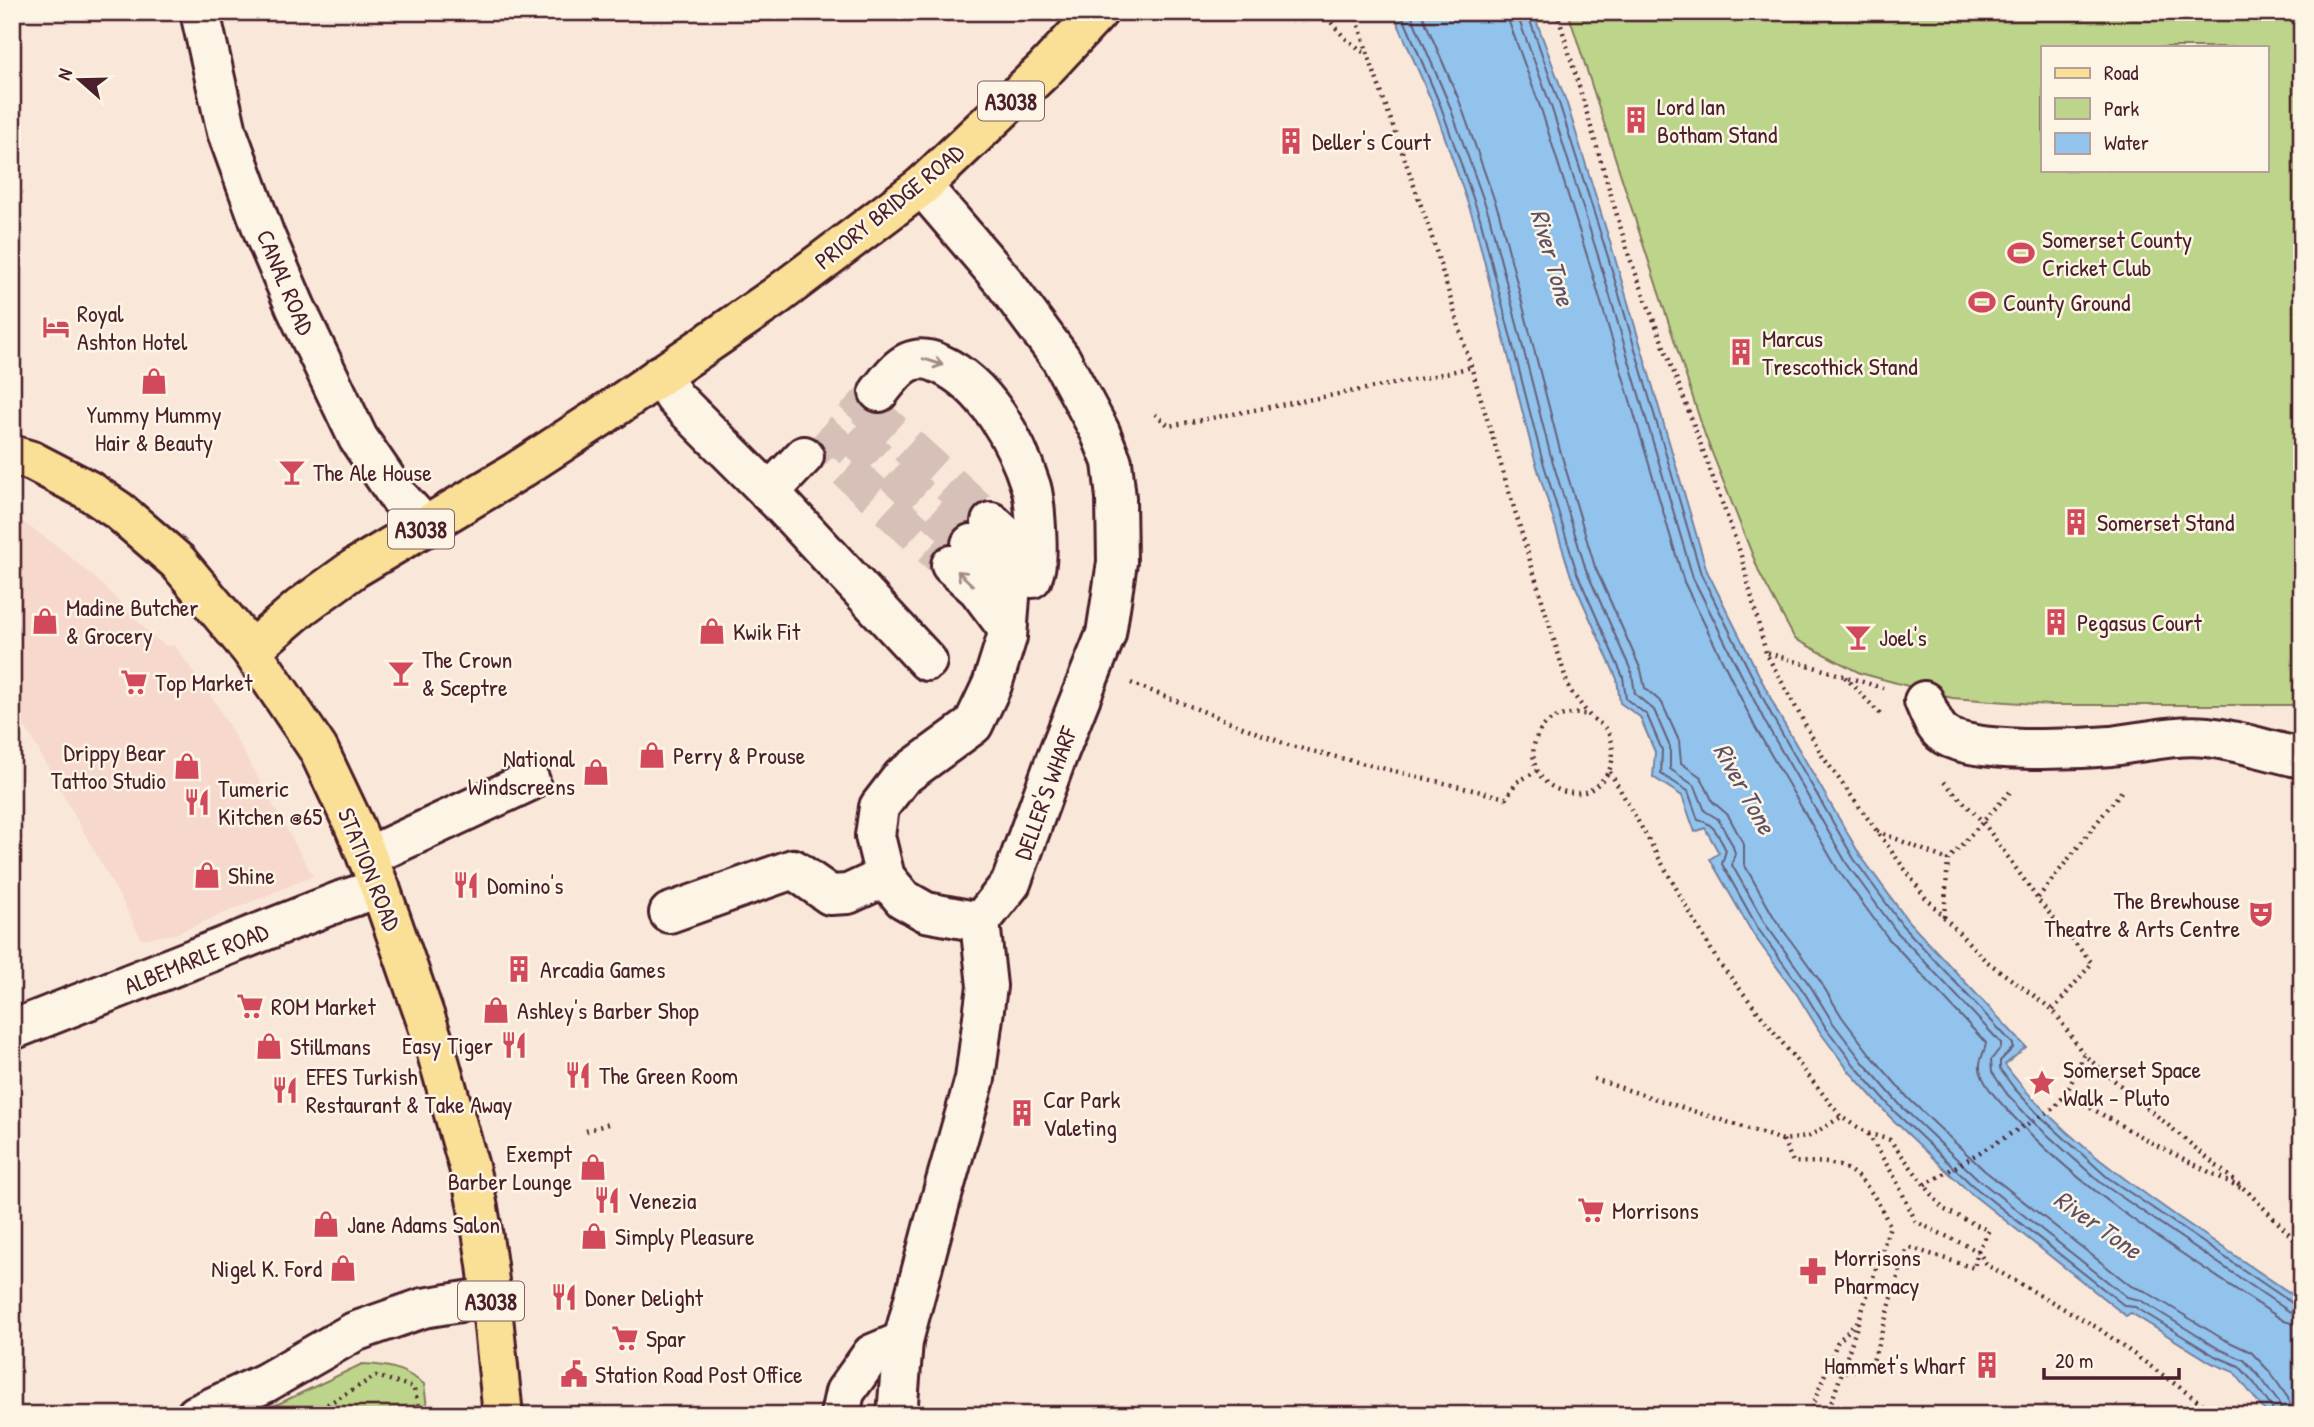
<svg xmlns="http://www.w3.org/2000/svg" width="2314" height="1427" viewBox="0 0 2314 1427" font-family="'Patrick Hand',sans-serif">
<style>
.built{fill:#f6d8cd}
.green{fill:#bdd58b;stroke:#847a5b;stroke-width:2;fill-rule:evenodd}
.water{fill:#91c3ed;stroke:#75819f;stroke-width:2}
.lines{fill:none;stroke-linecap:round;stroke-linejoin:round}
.shore{stroke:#666179;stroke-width:2}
.minor-tunnel{stroke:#d6c0b7;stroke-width:38;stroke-dasharray:38 19;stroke-linecap:butt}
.minor-casing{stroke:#4a1f2b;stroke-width:44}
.major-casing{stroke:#4a1f2b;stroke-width:44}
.path{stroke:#4a1f2b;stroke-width:4.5;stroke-dasharray:2 5;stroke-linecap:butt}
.minor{stroke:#fcf5e5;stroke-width:38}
.major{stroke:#fadf96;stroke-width:38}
.oneway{stroke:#a38a88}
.labels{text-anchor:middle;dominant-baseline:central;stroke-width:5;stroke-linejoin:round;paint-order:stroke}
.shield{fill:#fcf5e5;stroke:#7f5f63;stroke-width:2}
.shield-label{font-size:23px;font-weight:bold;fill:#4a1f2b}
.poi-label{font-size:24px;fill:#4a1f2b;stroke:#fcf5e5;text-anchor:start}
.street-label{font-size:24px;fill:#4a1f2b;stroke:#fcf5e5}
.water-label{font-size:26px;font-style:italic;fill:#5f5065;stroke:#fcf5e5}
</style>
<rect width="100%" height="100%" fill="#f9e8da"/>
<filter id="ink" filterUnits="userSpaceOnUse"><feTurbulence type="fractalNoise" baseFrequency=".0143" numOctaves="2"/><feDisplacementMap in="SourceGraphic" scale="14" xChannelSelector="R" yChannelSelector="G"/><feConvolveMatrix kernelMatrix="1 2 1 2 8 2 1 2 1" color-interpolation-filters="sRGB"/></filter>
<g filter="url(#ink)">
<path class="built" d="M12,518L24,523L60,548L104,586L151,635L165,645L175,646L217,705L313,876L175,934L141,939L125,906L26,728L12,735Z"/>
<g class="green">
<path d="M1568,12H2302V705H2048L1952,698L1860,673L1795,639L1760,574L1705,435ZM2043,47H2267V170H2043Z"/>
<path d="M362,1364C389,1365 402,1368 424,1384L428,1415H255Z"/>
</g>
<path class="water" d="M1393,12H1533L1567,104L1614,255L1707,571L1779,715L1860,855L1908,921L2026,1047L2005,1065C2051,1127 2115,1173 2178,1217C2219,1245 2260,1273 2302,1301V1415H2268L2234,1372L2212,1363L2131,1313L2126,1316L1968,1191L1890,1117L1849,1071L1820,1032L1798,996L1753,934L1710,859L1719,853L1705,828L1695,832L1682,796L1653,777L1655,752L1640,717L1620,703L1617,679L1571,576L1534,457L1474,221L1435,109Z"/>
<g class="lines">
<g class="shore">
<path d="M1401,12L1441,107L1480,218L1541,455L1577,573L1623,677L1626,699L1647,715L1662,750L1661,774L1688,791L1698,820C1715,823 1718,836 1726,850L1722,864L1759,930L1804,992L1826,1028L1855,1066L1895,1112L1972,1185L2125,1306L2135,1307L2215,1356L2239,1366L2255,1384L2272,1408L2273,1415"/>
<path d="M1410,12L1449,104L1489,215L1550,453L1586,570L1632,673L1635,694L1654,710L1670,747V769L1695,786L1705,811L1718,819L1732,844L1735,853L1732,865L1766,925L1811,987L1833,1023L1862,1061L1901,1106L1978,1179L2127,1297L2140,1300L2219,1349L2244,1360L2261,1378L2279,1403L2282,1415"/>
<path d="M1421,12L1459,100L1499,213L1560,450L1595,567L1641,670L1645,688L1662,703L1679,741L1681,763L1701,777L1713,802L1728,815L1744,845V864L1775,919L1820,981L1842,1017L1870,1054L1909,1099L1985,1171L2131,1286L2145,1291L2223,1339L2251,1352L2270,1372L2288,1398L2292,1415"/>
<path d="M1507,12L1509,22L1542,112L1589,262L1684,582L1755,727L1838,870L1888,938L1986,1043C1985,1053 1977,1061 1981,1073C1986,1089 2002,1104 2013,1116C2089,1198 2191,1259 2284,1321L2302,1326"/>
<path d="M1518,12L1519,20L1552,109L1599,259L1693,578L1765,722L1847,864L1896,931L2001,1043V1047L1991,1060L1992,1072L2007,1094L2032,1121L2101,1183L2290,1312L2302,1315"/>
<path d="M1527,12L1560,106L1608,257L1701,574L1773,718L1854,859L1902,925L2013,1044V1048L2000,1061V1069L2014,1088L2038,1114L2107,1177L2295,1305L2302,1306"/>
</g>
<g class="minor-tunnel">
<path d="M879,392L845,429L971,544"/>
<path d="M865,407L991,522"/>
<path d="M845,429L826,451L951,565"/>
</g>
<defs>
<g id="minor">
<path d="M200,12L227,132L265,236L296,308L358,438L397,495L426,527"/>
<path d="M660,375L675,398L779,502L927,661"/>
<path d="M879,392C888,381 896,368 909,362C920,357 930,359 940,364C986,385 1016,440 1031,487C1035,500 1038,548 1036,562C1036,567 1034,573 1032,578"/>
<path d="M769,493L804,456"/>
<path d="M971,544L996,567L1003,604"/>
<path d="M951,565L978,589L1005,625"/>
<path d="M1924,701C1929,712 1933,725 1942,733C1966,755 2078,749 2111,746C2144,742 2174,734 2207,737C2238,740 2271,752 2302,758"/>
<path d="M367,857L530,781"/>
<path d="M669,913L793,869L830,895L848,894L885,877"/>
<path d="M980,922L926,912L903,899L885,877L875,836L879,807L902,777L973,725L992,685L1007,637L1014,543L991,522"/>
<path d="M12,1030L343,900L380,888"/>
<path d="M196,1415L265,1383L354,1332L423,1308L491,1297"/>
<path d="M840,1415L845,1392L872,1354L903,1341L935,1220L975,1079L987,986L980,922L1011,883L1056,759L1106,634L1117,562L1116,498L1112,462L1100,432L1061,359L1004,282L922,186"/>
<path d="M897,1415L903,1341"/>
</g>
<g id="major">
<path d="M12,455L32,461L88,490L119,511L178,562L251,650L318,749L354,825L380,888L434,1043L469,1167C489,1246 494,1334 503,1415"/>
<path d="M251,650L301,607L355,568L516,472L599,418L775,297L922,186L1044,70L1098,12"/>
</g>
</defs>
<use href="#minor" class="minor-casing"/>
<use href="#major" class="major-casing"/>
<g class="path">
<path d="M1322,12L1345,38L1367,55"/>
<path d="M1355,12L1368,55L1430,231L1569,689C1576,698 1582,706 1589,715C1593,720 1601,723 1605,728C1616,742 1615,766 1604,778C1597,786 1589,793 1577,793C1515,793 1519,702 1589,715"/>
<path d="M1557,12L1629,256L1686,404L1740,552L1766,653L1823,757L1925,897L1985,960L2053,1010L2084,1055L2248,1192L2302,1247"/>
<path d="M1155,414L1169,426L1429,377L1472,367"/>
<path d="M1768,653L1883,688"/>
<path d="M1845,677L1883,717"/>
<path d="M1131,683L1291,746L1506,798L1517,782L1537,771"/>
<path d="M1610,772L1717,960L1841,1117L1867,1133L1890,1140L1943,1209L1989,1231L1978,1251L1974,1268L1912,1248L1906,1250L1871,1368L1842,1372L1827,1415"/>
<path d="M1944,782L1983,822L2037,898"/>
<path d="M1877,831L1948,860"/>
<path d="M1944,917L1948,860L2010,792"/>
<path d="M2053,1010L2092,963L2037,899L2124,788"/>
<path d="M1594,1079L1783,1140L1808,1137L1841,1117"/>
<path d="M2066,1094L2152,1143L2241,1188"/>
<path d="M586,1131L611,1123"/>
<path d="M1868,1134L1895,1178L1916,1222L1978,1251L1987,1265L2098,1328L2212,1411"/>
<path d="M1783,1140L1793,1162C1805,1163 1820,1161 1832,1164C1863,1170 1877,1200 1890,1226L1842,1372"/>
<path d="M1925,1185L2054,1108L2066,1094L2084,1055"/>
<path d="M309,1415L376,1376L413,1387L422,1415"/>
<path d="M1809,1415L1837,1343L1858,1321"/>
</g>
<use href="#minor" class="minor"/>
<use href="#major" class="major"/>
</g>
<defs><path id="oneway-shaft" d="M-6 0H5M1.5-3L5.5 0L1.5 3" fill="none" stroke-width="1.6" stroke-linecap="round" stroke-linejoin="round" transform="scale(1.75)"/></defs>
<g class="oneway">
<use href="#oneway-shaft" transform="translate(933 362) rotate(18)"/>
<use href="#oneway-shaft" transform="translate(965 578) rotate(-137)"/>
</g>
</g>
<defs>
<symbol id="building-bare" viewBox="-9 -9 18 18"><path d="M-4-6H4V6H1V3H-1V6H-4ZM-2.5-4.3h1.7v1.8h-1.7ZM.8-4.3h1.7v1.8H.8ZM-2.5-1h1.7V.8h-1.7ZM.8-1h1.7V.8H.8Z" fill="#d1495b" stroke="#fcf5e5" stroke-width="2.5" paint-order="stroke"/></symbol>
<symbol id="stadium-bare" viewBox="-9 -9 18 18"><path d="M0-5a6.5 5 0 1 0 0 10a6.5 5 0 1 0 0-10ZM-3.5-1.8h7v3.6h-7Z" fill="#d1495b" stroke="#fcf5e5" stroke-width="2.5" paint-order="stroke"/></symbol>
<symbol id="hotel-bare" viewBox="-9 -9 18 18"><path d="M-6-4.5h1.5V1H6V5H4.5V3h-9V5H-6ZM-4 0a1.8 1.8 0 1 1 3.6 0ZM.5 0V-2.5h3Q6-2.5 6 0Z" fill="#d1495b" stroke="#fcf5e5" stroke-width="2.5" paint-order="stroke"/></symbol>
<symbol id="shop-bare" viewBox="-9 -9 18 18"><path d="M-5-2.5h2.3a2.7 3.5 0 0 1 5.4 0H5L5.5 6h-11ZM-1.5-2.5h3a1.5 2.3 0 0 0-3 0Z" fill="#d1495b" stroke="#fcf5e5" stroke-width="2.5" paint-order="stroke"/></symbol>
<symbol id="bar-bare" viewBox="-9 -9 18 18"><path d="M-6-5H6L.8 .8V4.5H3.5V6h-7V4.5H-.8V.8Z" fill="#d1495b" stroke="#fcf5e5" stroke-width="2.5" paint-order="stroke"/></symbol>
<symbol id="supermarket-bare" viewBox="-9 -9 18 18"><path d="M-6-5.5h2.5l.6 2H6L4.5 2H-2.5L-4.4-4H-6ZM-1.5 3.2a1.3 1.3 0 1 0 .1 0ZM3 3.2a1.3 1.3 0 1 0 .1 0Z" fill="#d1495b" stroke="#fcf5e5" stroke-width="2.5" paint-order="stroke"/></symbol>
<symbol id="restaurant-bare" viewBox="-9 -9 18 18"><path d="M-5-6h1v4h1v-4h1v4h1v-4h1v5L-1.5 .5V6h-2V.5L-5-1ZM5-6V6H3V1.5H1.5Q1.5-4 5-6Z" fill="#d1495b" stroke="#fcf5e5" stroke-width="2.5" paint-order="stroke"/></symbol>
<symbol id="theatre-bare" viewBox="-9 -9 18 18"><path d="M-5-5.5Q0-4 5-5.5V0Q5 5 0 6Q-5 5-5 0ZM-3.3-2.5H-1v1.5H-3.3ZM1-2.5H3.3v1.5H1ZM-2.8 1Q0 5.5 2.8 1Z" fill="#d1495b" stroke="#fcf5e5" stroke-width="2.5" paint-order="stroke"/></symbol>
<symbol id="sight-bare" viewBox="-9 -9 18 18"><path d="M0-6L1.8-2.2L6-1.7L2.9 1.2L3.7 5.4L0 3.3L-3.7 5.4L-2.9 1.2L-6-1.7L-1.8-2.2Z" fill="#d1495b" stroke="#fcf5e5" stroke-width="2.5" paint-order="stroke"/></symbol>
<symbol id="pharmacy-bare" viewBox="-9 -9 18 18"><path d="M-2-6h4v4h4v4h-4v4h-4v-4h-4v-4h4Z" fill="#d1495b" stroke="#fcf5e5" stroke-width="2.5" paint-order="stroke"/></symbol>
<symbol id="civic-bare" viewBox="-9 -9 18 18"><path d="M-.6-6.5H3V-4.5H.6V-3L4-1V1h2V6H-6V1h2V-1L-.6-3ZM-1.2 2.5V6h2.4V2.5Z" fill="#d1495b" stroke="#fcf5e5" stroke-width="2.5" paint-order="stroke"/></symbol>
</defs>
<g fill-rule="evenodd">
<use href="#building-bare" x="1617" y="101" width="38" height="38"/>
<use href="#building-bare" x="1272" y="122" width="38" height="38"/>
<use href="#stadium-bare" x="2002" y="234" width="38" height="38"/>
<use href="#stadium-bare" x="1963" y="283" width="38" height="38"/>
<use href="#hotel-bare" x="37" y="308" width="38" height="38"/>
<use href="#building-bare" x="1722" y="333" width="38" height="38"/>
<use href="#shop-bare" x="135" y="362" width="38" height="38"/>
<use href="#bar-bare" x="273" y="453" width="38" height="38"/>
<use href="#building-bare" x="2057" y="503" width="38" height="38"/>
<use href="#shop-bare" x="26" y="602" width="38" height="38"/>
<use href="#building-bare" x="2037" y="603" width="38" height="38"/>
<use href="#shop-bare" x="693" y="612" width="38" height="38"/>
<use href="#bar-bare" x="1839" y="618" width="38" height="38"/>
<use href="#bar-bare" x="382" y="654" width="38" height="38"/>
<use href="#supermarket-bare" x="115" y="663" width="38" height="38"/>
<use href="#shop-bare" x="633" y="736" width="38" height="38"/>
<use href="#shop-bare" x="168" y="747" width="38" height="38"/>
<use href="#shop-bare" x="577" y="753" width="38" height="38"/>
<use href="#restaurant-bare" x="178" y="783" width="38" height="38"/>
<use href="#shop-bare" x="188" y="856" width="38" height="38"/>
<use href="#restaurant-bare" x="447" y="866" width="38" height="38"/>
<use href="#theatre-bare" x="2242" y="895" width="38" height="38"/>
<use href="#building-bare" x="500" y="950" width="38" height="38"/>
<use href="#supermarket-bare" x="231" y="987" width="38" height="38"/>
<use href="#shop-bare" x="477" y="991" width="38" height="38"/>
<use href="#restaurant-bare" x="495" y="1026" width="38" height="38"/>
<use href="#shop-bare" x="250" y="1027" width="38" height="38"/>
<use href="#restaurant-bare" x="559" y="1056" width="38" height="38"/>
<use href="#sight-bare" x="2023" y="1064" width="38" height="38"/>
<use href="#restaurant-bare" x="266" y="1071" width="38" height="38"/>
<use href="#building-bare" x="1003" y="1094" width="38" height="38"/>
<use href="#shop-bare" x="574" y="1148" width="38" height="38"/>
<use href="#restaurant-bare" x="588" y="1181" width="38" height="38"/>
<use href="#supermarket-bare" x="1572" y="1191" width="38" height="38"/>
<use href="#shop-bare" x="307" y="1205" width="38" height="38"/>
<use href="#shop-bare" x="575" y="1217" width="38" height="38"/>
<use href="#shop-bare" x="324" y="1249" width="38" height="38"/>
<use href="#pharmacy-bare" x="1794" y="1252" width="38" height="38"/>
<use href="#restaurant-bare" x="545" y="1278" width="38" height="38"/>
<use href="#supermarket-bare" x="606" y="1319" width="38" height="38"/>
<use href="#building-bare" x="1968" y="1346" width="38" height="38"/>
<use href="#civic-bare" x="555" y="1355" width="38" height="38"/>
</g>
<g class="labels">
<g class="shield">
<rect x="978" y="81.5" width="66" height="39" rx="5"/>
<rect x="388" y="509.5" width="66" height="39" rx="5"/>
<rect x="458" y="1281.5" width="66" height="39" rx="5"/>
</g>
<g class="shield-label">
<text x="1011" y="101">A3038</text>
<text x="421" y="529">A3038</text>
<text x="491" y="1301">A3038</text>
</g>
<g class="poi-label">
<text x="1657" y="106">Lord Ian<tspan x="1657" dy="28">Botham Stand</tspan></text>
<text x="1312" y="141">Deller's Court</text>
<text x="2042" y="239">Somerset County<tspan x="2042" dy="28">Cricket Club</tspan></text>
<text x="2003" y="302">County Ground</text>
<text x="77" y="313">Royal<tspan x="77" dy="28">Ashton Hotel</tspan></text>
<text x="1762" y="338">Marcus<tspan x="1762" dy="28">Trescothick Stand</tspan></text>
<text x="154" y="414" text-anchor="middle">Yummy Mummy<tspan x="154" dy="28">Hair &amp; Beauty</tspan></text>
<text x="313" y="472">The Ale House</text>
<text x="2097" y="522">Somerset Stand</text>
<text x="66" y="607">Madine Butcher<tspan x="66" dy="28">&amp; Grocery</tspan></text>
<text x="2077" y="622">Pegasus Court</text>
<text x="733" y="631">Kwik Fit</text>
<text x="1879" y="637">Joel's</text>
<text x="422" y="659">The Crown<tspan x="422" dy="28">&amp; Sceptre</tspan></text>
<text x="155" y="682">Top Market</text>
<text x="166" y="752" text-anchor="end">Drippy Bear<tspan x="166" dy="28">Tattoo Studio</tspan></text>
<text x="673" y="755">Perry &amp; Prouse</text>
<text x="575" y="758" text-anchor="end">National<tspan x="575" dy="28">Windscreens</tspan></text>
<text x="218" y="788">Tumeric<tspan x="218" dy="28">Kitchen @65</tspan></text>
<text x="228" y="875">Shine</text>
<text x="487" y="885">Domino's</text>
<text x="2240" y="900" text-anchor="end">The Brewhouse<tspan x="2240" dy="28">Theatre &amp; Arts Centre</tspan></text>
<text x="540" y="969">Arcadia Games</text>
<text x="271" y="1006">ROM Market</text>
<text x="517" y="1010">Ashley's Barber Shop</text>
<text x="493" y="1045" text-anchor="end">Easy Tiger</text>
<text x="290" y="1046">Stillmans</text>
<text x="2063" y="1069">Somerset Space<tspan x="2063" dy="28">Walk - Pluto</tspan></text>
<text x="599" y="1075">The Green Room</text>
<text x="306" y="1076">EFES Turkish<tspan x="306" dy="28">Restaurant &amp; Take Away</tspan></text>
<text x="1043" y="1099">Car Park<tspan x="1043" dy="28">Valeting</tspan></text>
<text x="572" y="1153" text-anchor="end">Exempt<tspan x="572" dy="28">Barber Lounge</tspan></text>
<text x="628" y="1200">Venezia</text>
<text x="1612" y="1210">Morrisons</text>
<text x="347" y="1224">Jane Adams Salon</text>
<text x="615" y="1236">Simply Pleasure</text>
<text x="1834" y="1257">Morrisons<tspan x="1834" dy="28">Pharmacy</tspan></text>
<text x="322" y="1268" text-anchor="end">Nigel K. Ford</text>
<text x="585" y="1297">Doner Delight</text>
<text x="646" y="1338">Spar</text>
<text x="1966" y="1365" text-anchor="end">Hammet's Wharf</text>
<text x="595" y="1374">Station Road Post Office</text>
</g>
<g class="street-label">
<text transform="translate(889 206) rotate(-39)">PRIORY BRIDGE ROAD</text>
<text transform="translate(286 282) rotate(67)">CANAL ROAD</text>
<text transform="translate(1045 793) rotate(-70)">DELLER'S WHARF</text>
<text transform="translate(370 869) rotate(68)">STATION ROAD</text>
<text transform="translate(196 958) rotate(-22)">ALBEMARLE ROAD</text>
</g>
<g class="water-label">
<text transform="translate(1553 257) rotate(74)">River Tone</text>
<text transform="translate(1745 788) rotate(61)">River Tone</text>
<text transform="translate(2098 1224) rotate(35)">River Tone</text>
</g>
</g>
<rect width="2314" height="1427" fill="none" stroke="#fcf5e5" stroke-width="42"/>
<rect x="21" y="21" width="2272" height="1385" fill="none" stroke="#4a1f2b" stroke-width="2.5" filter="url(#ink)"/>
<rect x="2041" y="46" width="228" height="126" fill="#fcf5e5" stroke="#b59f9b" stroke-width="2"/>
<rect x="2055" y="68" width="35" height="10" fill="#fadf96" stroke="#b59f9b" stroke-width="2"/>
<text x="2104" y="80" font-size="21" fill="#4a1f2b">Road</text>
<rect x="2055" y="98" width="35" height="21" fill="#bdd58b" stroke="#b59f9b" stroke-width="2"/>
<text x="2104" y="116" font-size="21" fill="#4a1f2b">Park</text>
<rect x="2055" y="133" width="35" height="21" fill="#91c3ed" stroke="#b59f9b" stroke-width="2"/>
<text x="2104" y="150" font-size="21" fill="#4a1f2b">Water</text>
<g transform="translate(80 80) rotate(290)" stroke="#fcf5e5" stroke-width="5" paint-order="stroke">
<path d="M0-5L12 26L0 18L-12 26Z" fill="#4a1f2b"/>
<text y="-10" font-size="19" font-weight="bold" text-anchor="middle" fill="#4a1f2b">N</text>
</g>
<path d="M2044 1368v10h135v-10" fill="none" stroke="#4a1f2b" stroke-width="3.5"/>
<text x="2055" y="1368" font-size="21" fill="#4a1f2b" stroke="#fcf5e5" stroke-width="5" paint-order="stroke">20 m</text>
</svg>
